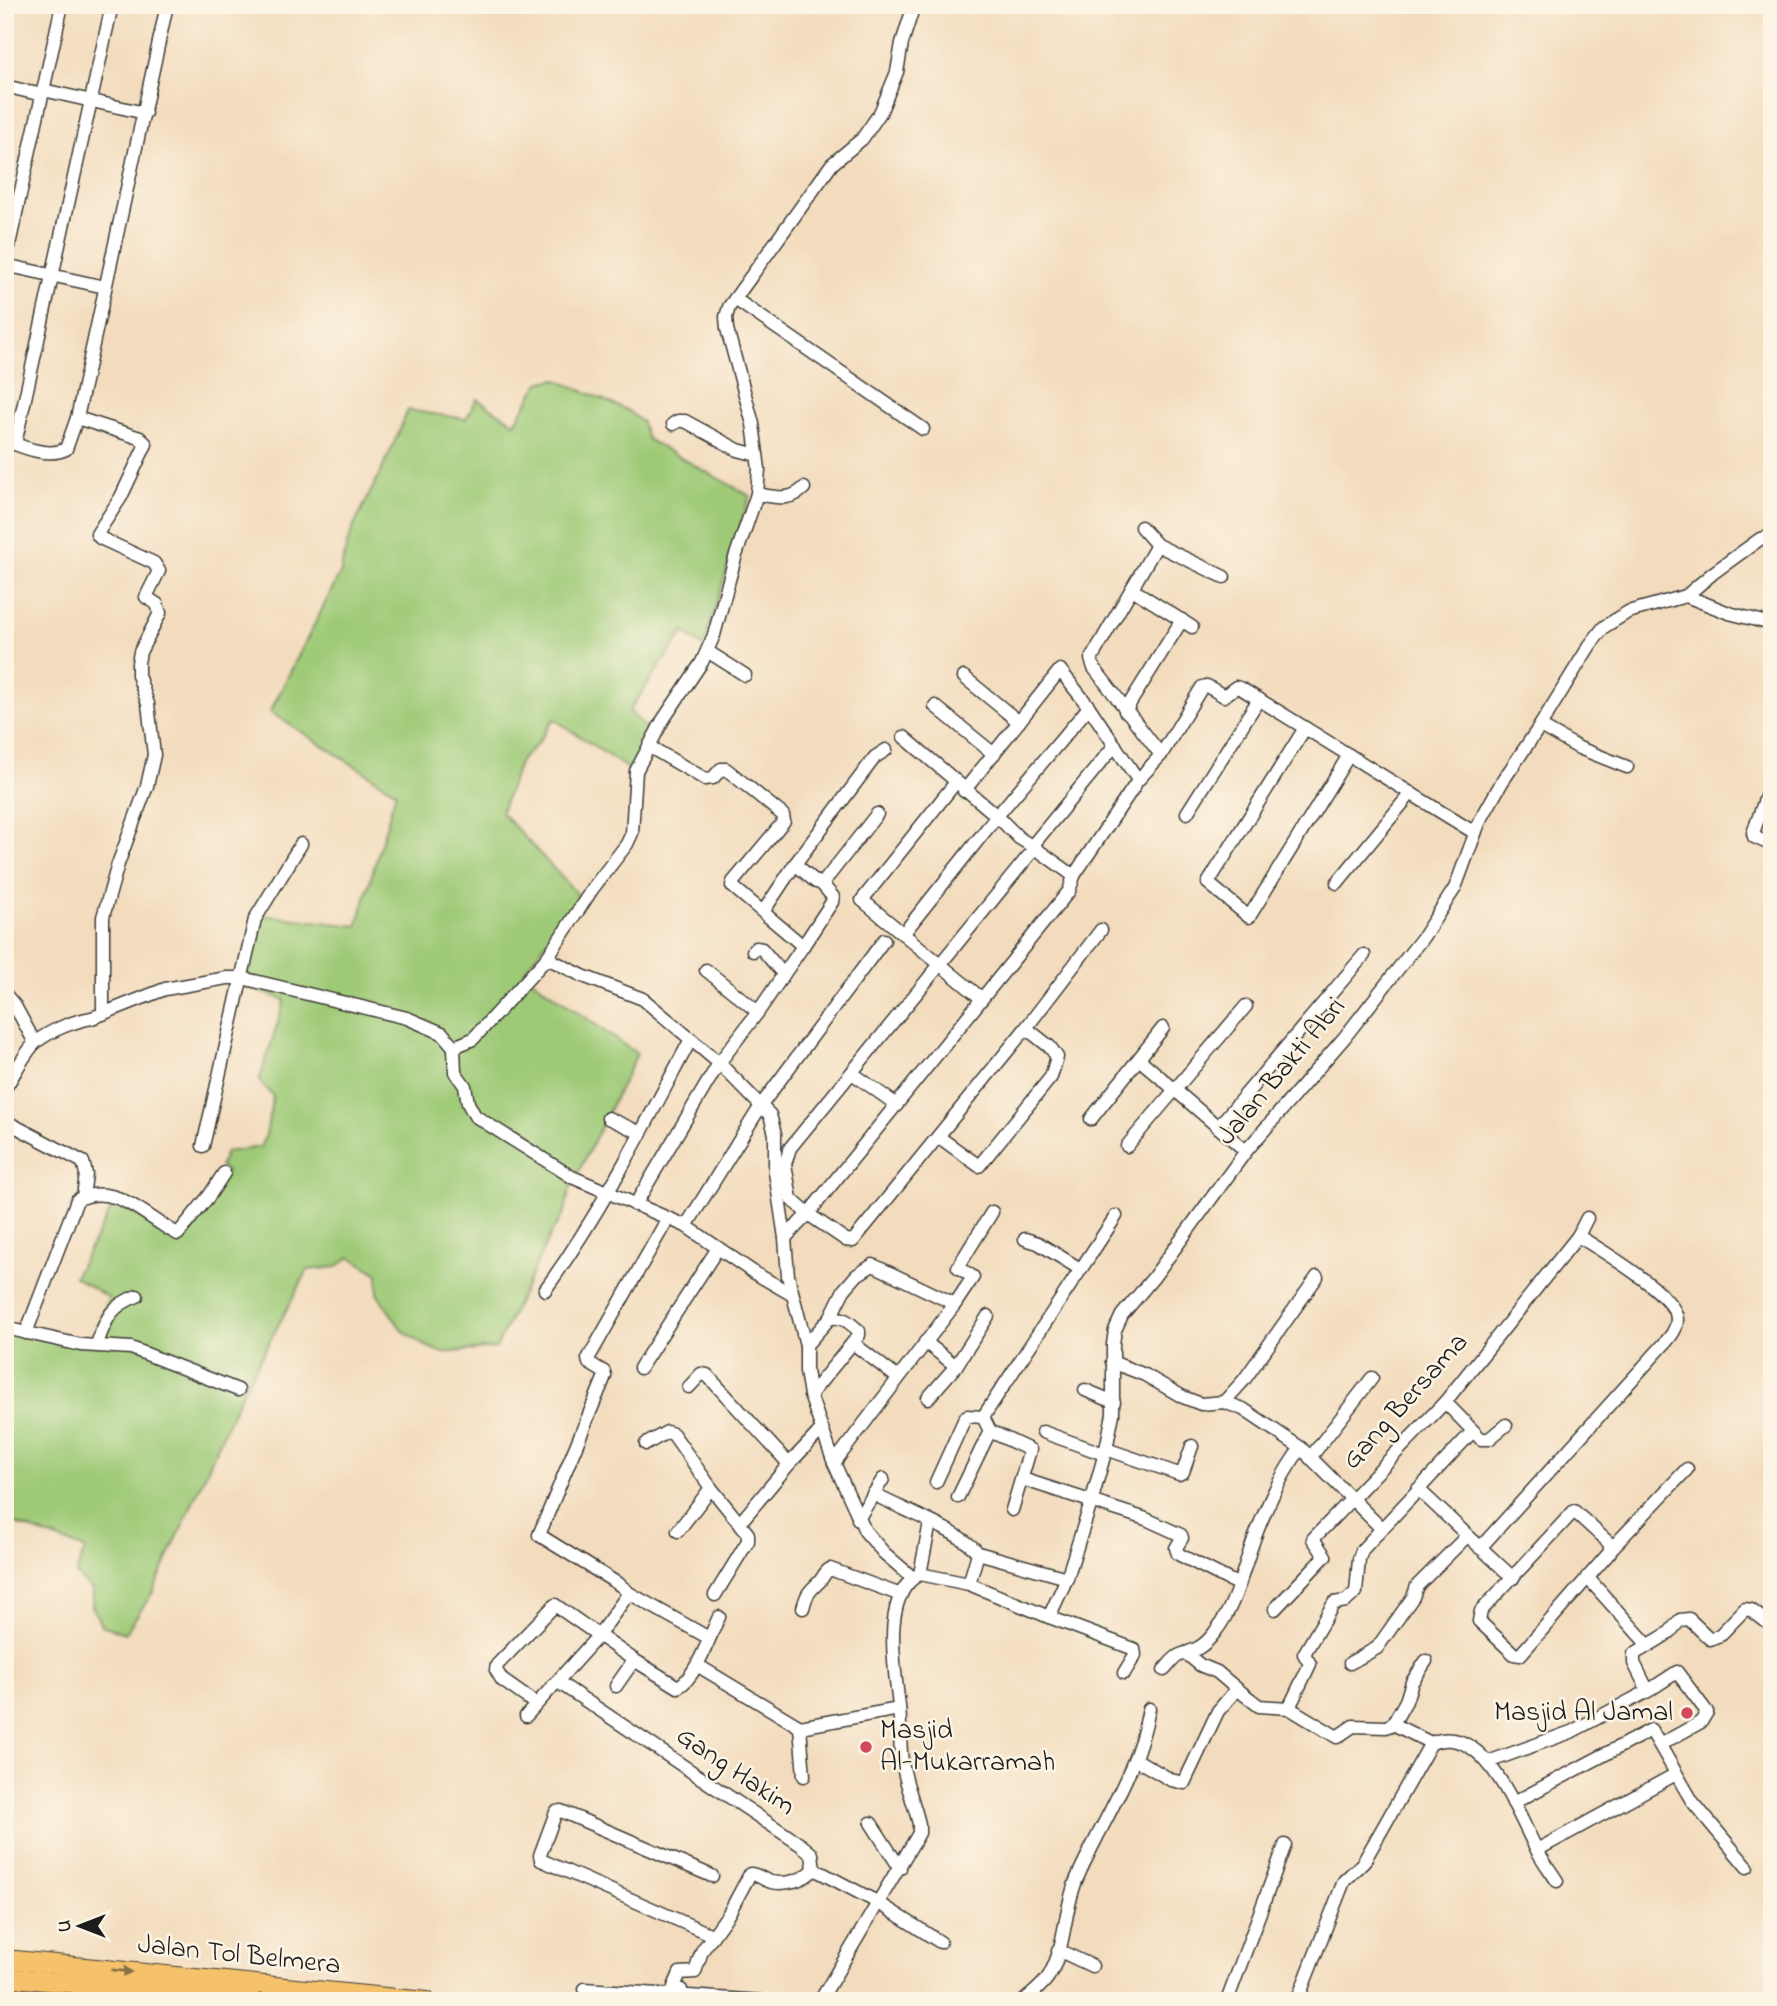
<svg xmlns="http://www.w3.org/2000/svg" width="1777" height="2006" viewBox="0 0 1777 2006" font-family="'Indie Flower',sans-serif">
<style>
.green{fill:#9eca77;stroke:#5d734a;stroke-width:2}
.lines{fill:none;stroke-linecap:round;stroke-linejoin:round}
.minor-casing{stroke:#3c3934;stroke-width:15}
.highway-casing{stroke:#3c3934;stroke-width:20}
.minor{stroke:#fff;stroke-width:12}
.highway{stroke:#f5c16b;stroke-width:18}
.oneway{fill:#886e44}
.poi-dot{fill:#d1495b;stroke:#fcf5e5;stroke-width:2.5}
.labels{text-anchor:middle;dominant-baseline:central;stroke-width:5;stroke-linejoin:round;paint-order:stroke}
.street-label{font-size:28px;fill:#1c1c1c;stroke:#fcf5e5}
.poi-label{font-size:28px;fill:#1c1c1c;stroke:#fcf5e5;text-anchor:end}
</style>
<rect width="100%" height="100%" fill="#fcf5e5"/>
<filter id="ink" filterUnits="userSpaceOnUse"><feTurbulence type="fractalNoise" baseFrequency=".0143" numOctaves="2"/><feDisplacementMap in="SourceGraphic" scale="14" xChannelSelector="R" yChannelSelector="G"/><feConvolveMatrix kernelMatrix="1 2 1 2 8 2 1 2 1" color-interpolation-filters="sRGB"/></filter>
<filter id="wash" filterUnits="userSpaceOnUse"><feTurbulence type="fractalNoise" baseFrequency=".00686" numOctaves="4" result="noise"/><feDisplacementMap in="SourceGraphic" scale="28" xChannelSelector="R" yChannelSelector="G"/><feGaussianBlur stdDeviation="1.57" result="paint"/><feColorMatrix in="noise" values="0 0 0 0 0 0 0 0 0 0 0 0 0 0 0 0 0 1.4 0 .05"/><feComposite in="paint" operator="in"/></filter>
<g filter="url(#wash)">
<rect width="100%" height="100%" fill="#f3dcbd"/>
<path class="green" d="M555,379L627,410L642,422L647,439L750,496L703,647L684,632L629,711L649,731L631,771L554,719L537,744L520,761L501,812L580,897L523,973L637,1054L569,1191L565,1211L552,1232L496,1348L442,1353L424,1345L402,1330L378,1295V1274L350,1257L336,1267L308,1270L239,1398L153,1592L125,1633L101,1625L92,1606L93,1591L76,1574L85,1549L5,1520V1332L90,1345L109,1298L74,1277L115,1202L181,1242L227,1172L220,1166L226,1152L260,1147L266,1135L273,1096L259,1081L285,1000L244,986L262,915L357,926L396,792L270,712L341,572C345,537 364,506 379,475C390,454 399,432 408,410L466,419L477,399L515,423L539,383Z"/>
</g>
<g filter="url(#ink)">
<g class="lines">
<defs>
<g id="minor">
<path d="M5,86L42,95"/>
<path d="M43,90L145,113"/>
<path d="M5,263L62,5"/>
<path d="M5,265L105,287"/>
<path d="M735,299L923,429"/>
<path d="M77,418L140,438L146,444L121,497L97,534L100,538L154,563L159,571L146,597L157,604L160,613L140,652L138,663V675L148,704L154,755L147,786L118,864L103,917V1014"/>
<path d="M673,424L678,421H685L738,450L757,455"/>
<path d="M5,440C22,447 48,458 66,449L77,418L167,5"/>
<path d="M15,444L112,5"/>
<path d="M757,494C775,497 790,502 804,488"/>
<path d="M1141,527L1157,545L1224,577"/>
<path d="M1157,545L1091,659L1094,668L1161,755"/>
<path d="M1132,589L1192,627"/>
<path d="M1686,596L1729,613L1772,624"/>
<path d="M707,651L745,675"/>
<path d="M964,677L1019,722"/>
<path d="M935,706L994,754"/>
<path d="M1125,711L1182,620"/>
<path d="M1540,726L1579,748L1627,767"/>
<path d="M1305,728L1208,883L1249,917L1349,755"/>
<path d="M1772,780L1753,833L1754,837L1772,845"/>
<path d="M956,782L862,900L981,998"/>
<path d="M964,791L1060,670L1089,707L1138,780L1161,755L1202,687L1207,686L1224,696L1236,687L1242,689L1475,833"/>
<path d="M1187,813L1259,699"/>
<path d="M1032,846L1115,745"/>
<path d="M1035,848L790,1148L785,1164L791,1199L808,1214L846,1240L853,1241L1026,1028L1101,930"/>
<path d="M795,864L816,882L823,883L877,814"/>
<path d="M1073,877L1135,785"/>
<path d="M1337,883L1411,793"/>
<path d="M763,912L795,864L875,757L886,750"/>
<path d="M903,934L997,816L1089,707"/>
<path d="M803,946L832,902L833,897L821,883"/>
<path d="M753,951L756,948L762,949L783,974"/>
<path d="M547,958L593,888L627,844L632,833L636,771L663,720L702,662L714,635L735,558L757,494L759,469L753,424L727,329L726,317L729,307L832,164L862,139L880,113L897,72L902,43L914,5"/>
<path d="M706,970L758,1012"/>
<path d="M5,994L15,1006L35,1043"/>
<path d="M454,1047L455,1072L465,1086L468,1103L475,1116L572,1177L686,1226L753,1272L791,1294"/>
<path d="M1139,1059L1246,1151"/>
<path d="M852,1073L897,1105"/>
<path d="M5,1088C14,1075 25,1052 36,1042C51,1030 74,1021 92,1018L165,989L227,978H242L407,1018L442,1033L454,1047L473,1039L547,958L583,976L643,999L719,1063L770,1115L775,1134V1172L785,1238L788,1276L806,1345V1371L810,1395L834,1463L865,1531L884,1553L913,1578"/>
<path d="M608,1118L641,1133"/>
<path d="M1091,1119L1163,1028"/>
<path d="M5,1121L83,1162L86,1174L83,1197"/>
<path d="M1218,1127L1364,955"/>
<path d="M939,1137L979,1166L1051,1077L1057,1057L1050,1047L1026,1028"/>
<path d="M203,1146L255,919L301,844"/>
<path d="M1127,1146L1246,1006"/>
<path d="M635,1205L719,1063L758,1012L803,946L732,886L733,882L784,821L783,815L726,769H721L713,778L705,779L650,747"/>
<path d="M667,1220L588,1359L589,1363L604,1372L605,1376L539,1535L620,1585L629,1593L709,1638"/>
<path d="M686,1226L762,1104L884,940"/>
<path d="M785,1238L808,1214L1069,891L1074,876L1035,848L1019,838L997,816L904,737"/>
<path d="M1025,1239L1038,1243L1080,1269"/>
<path d="M545,1290C602,1211 645,1125 691,1039"/>
<path d="M5,1328L81,1345L131,1348L238,1390"/>
<path d="M26,1333L77,1200C115,1180 147,1219 178,1234L209,1196L224,1173"/>
<path d="M925,1342L956,1366"/>
<path d="M97,1344C106,1319 110,1306 137,1296"/>
<path d="M854,1344L898,1378"/>
<path d="M806,1345L830,1318L844,1290L857,1275L873,1265L955,1304L973,1277L958,1267L992,1212"/>
<path d="M1112,1362L1145,1375L1183,1397L1201,1404L1224,1402L1243,1409L1301,1448L1382,1529"/>
<path d="M640,1368L718,1248"/>
<path d="M689,1387L701,1374L707,1375L789,1464"/>
<path d="M1085,1390L1114,1402"/>
<path d="M810,1395L859,1335V1331C849,1322 843,1316 830,1318"/>
<path d="M928,1398L956,1366L988,1316"/>
<path d="M1224,1402L1244,1380L1317,1277"/>
<path d="M1445,1402L1481,1439H1489L1506,1425"/>
<path d="M1043,1432L1104,1454"/>
<path d="M646,1444L667,1432L673,1434L711,1488L748,1534V1541L715,1595"/>
<path d="M1106,1449L1179,1474L1183,1472L1192,1446"/>
<path d="M1310,1458L1372,1378"/>
<path d="M834,1463L955,1304"/>
<path d="M1022,1479L1146,1519L1181,1535L1182,1538L1176,1548L1178,1554L1239,1585"/>
<path d="M936,1482L965,1418L967,1416L983,1417"/>
<path d="M1418,1489L1513,1578"/>
<path d="M873,1494C899,1508 962,1532 978,1553L1067,1578"/>
<path d="M958,1497L990,1431"/>
<path d="M1012,1510L1030,1450L990,1431L983,1417L1116,1216"/>
<path d="M1574,1511L1610,1544V1552L1520,1655L1514,1654L1479,1621L1481,1611Z"/>
<path d="M858,1519L883,1479"/>
<path d="M739,1524L789,1464L822,1429"/>
<path d="M678,1531L711,1488"/>
<path d="M1480,1548L1665,1343C1671,1336 1677,1329 1677,1319C1677,1295 1598,1248 1578,1236"/>
<path d="M1612,1548L1687,1469"/>
<path d="M920,1574L930,1523"/>
<path d="M1587,1577L1647,1644"/>
<path d="M969,1584L978,1553"/>
<path d="M803,1608C807,1593 808,1593 819,1582C824,1577 824,1572 830,1569L901,1595"/>
<path d="M1275,1609L1325,1556L1313,1539L1445,1402L1578,1236L1587,1218"/>
<path d="M1049,1617L1134,1649L1135,1655L1124,1673"/>
<path d="M1188,1655L1200,1665L1217,1672L1237,1689"/>
<path d="M1350,1663L1377,1648L1413,1597L1417,1586L1467,1536"/>
<path d="M697,1665L800,1727L899,1709"/>
<path d="M1164,1670C1169,1665 1174,1657 1180,1655C1196,1650 1204,1647 1215,1632C1237,1604 1243,1567 1256,1534C1268,1503 1281,1474 1301,1448"/>
<path d="M558,1682L801,1845L812,1854L814,1869L879,1903L940,1942"/>
<path d="M616,1686L634,1660"/>
<path d="M1648,1691L1634,1663V1654L1669,1633L1680,1620L1689,1619L1710,1639L1720,1635L1745,1609L1751,1610L1772,1626"/>
<path d="M536,1704L502,1680L496,1670L497,1665L555,1605L634,1660L678,1687C696,1678 710,1635 719,1617"/>
<path d="M1289,1708L1310,1664L1304,1654L1334,1603L1346,1601L1356,1592L1359,1559L1362,1550L1473,1431"/>
<path d="M526,1716L598,1636L629,1593"/>
<path d="M1393,1724L1431,1743C1485,1721 1517,1814 1536,1848C1542,1860 1550,1870 1557,1881"/>
<path d="M800,1727L804,1776"/>
<path d="M1135,1759L1171,1780L1184,1783L1218,1711L1237,1689L1259,1706L1289,1708L1337,1737L1353,1726L1386,1727L1393,1724L1406,1701L1412,1682L1426,1661"/>
<path d="M1488,1762L1571,1732L1648,1691L1677,1672L1707,1712L1701,1722L1661,1744"/>
<path d="M1513,1803L1651,1730L1692,1801L1747,1867"/>
<path d="M871,1823L900,1868"/>
<path d="M1537,1850L1676,1774"/>
<path d="M712,1935L541,1860L540,1855L556,1812L561,1811L712,1876"/>
<path d="M1058,1950L1092,1966"/>
<path d="M585,1989L762,2001"/>
<path d="M681,1996V1990L674,1987L680,1973L695,1972L702,1951L729,1913L750,1874C758,1874 763,1880 771,1882C786,1885 805,1880 814,1869"/>
<path d="M820,2001L919,1833V1824C914,1803 905,1782 902,1761C899,1743 901,1724 899,1706C895,1670 880,1594 920,1574L969,1584L1049,1617L1067,1578L1091,1503L1106,1449L1113,1414V1344L1115,1330L1122,1315L1153,1278L1246,1151L1344,1038L1423,937L1455,888L1479,823L1502,782L1540,726L1590,645L1604,627L1628,612L1686,596L1713,573L1760,539L1772,536"/>
<path d="M1024,2001C1034,1992 1044,1985 1050,1974C1066,1946 1064,1906 1078,1876C1103,1820 1138,1770 1149,1709"/>
<path d="M1227,2001L1285,1845"/>
<path d="M1297,2001L1344,1881L1363,1863L1431,1743"/>
</g>
<g id="highway">
<path d="M5,1959L426,2001"/>
<path d="M5,1977L254,2001"/>
</g>
</defs>
<use href="#minor" class="minor-casing"/>
<use href="#highway" class="highway-casing"/>
<use href="#minor" class="minor"/>
<use href="#highway" class="highway"/>
</g>
<defs><path id="oneway-solid" d="M-6-.8H1V-3.2L6.5 0L1 3.2V.8H-6Z" transform="scale(1.75)"/></defs>
<use class="oneway" href="#oneway-solid" transform="translate(122 1971) rotate(6)"/>
</g>
<g class="poi-dot">
<circle cx="1687" cy="1713" r="7"/>
<circle cx="866" cy="1747" r="7"/>
</g>
<g class="labels">
<g class="street-label">
<text transform="translate(1282 1072) rotate(-50)">Jalan Bakti Abri</text>
<text transform="translate(1406 1402) rotate(-48)">Gang Bersama</text>
<text transform="translate(735 1772) rotate(34)">Gang Hakim</text>
<text transform="translate(239 1956) rotate(6)">Jalan Tol Belmera</text>
</g>
<g class="poi-label">
<text x="1673" y="1713">Masjid Al Jamal</text>
<text x="880" y="1731" text-anchor="start">Masjid<tspan x="880" dy="32">Al-Mukarramah</tspan></text>
</g>
</g>
<rect width="1777" height="2006" fill="none" stroke="#fcf5e5" stroke-width="28"/>
<g transform="translate(80 1926) rotate(270)" stroke="#fcf5e5" stroke-width="5" paint-order="stroke">
<path d="M0-5L12 26L0 18L-12 26Z" fill="#1c1c1c"/>
<text y="-10" font-size="19" font-weight="bold" text-anchor="middle" fill="#1c1c1c">U</text>
</g>
</svg>
